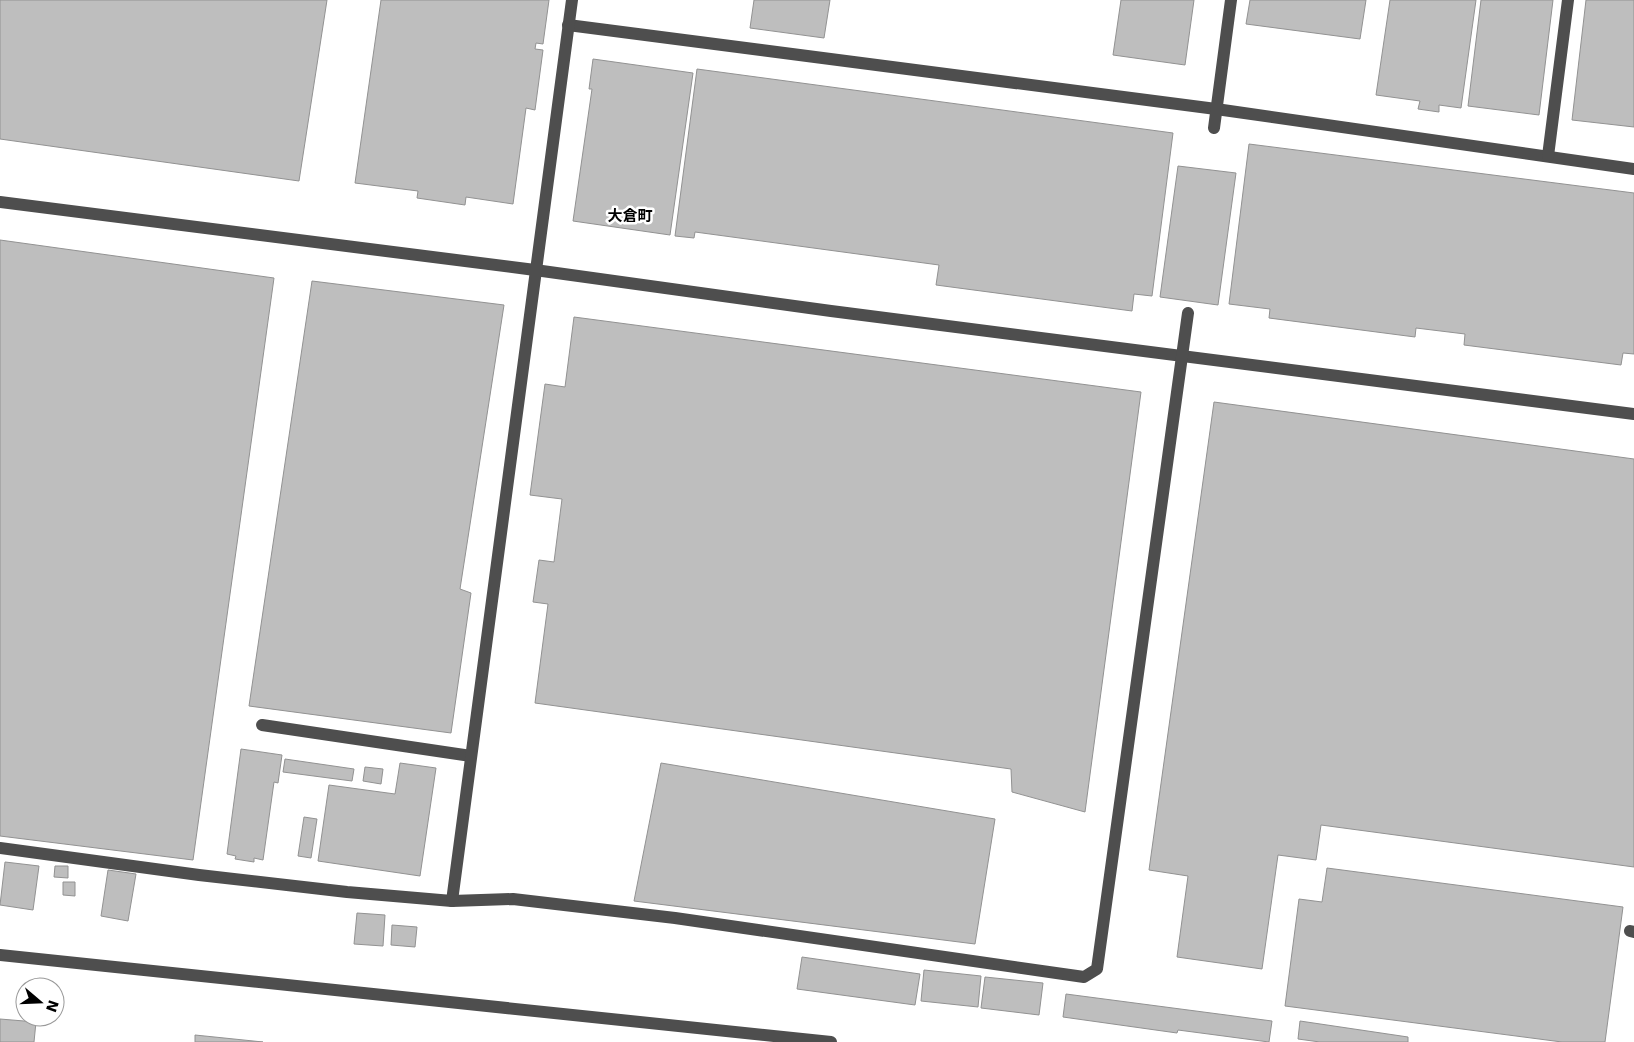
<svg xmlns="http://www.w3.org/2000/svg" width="1634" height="1042" viewBox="0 0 1634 1042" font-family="'DejaVu Sans','Noto Sans JP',sans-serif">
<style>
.building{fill:#bebebe;stroke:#929292}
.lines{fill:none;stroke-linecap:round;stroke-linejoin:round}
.minor{stroke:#4e4e4e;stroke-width:12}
.labels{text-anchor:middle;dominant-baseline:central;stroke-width:5;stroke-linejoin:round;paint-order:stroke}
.neighbourhood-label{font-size:15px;font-weight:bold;fill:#000;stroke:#fff}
</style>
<rect width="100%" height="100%" fill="#fff"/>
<g class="building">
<path d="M0,0H327L299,181L0,139Z"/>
<path d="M381,0H549L543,44L536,43L535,49L543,50L535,110L526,108L513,204L466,197L465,205L417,198L418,191L355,183Z"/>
<path d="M754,0H830L824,38L750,28Z"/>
<path d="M1121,0H1194L1185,65L1113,55Z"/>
<path d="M1250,0H1366L1360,39L1246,24Z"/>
<path d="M1390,0H1476L1461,108L1439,105V112L1418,109L1420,101L1376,95Z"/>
<path d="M1481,0H1553L1539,115L1468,106Z"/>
<path d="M1586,0H1634V127L1572,120Z"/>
<path d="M593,59L693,73L670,235L573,221L592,89H589Z"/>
<path d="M697,69L1173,133L1152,296L1134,294L1132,311L936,285L939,265L695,232L694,238L675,236Z"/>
<path d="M1249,144L1634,193V354L1623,353L1621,365L1464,345L1465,334L1416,328L1415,337L1269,318L1270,309L1229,304Z"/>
<path d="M1178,166L1236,173L1218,305L1160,297Z"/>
<path d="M0,240L274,278L193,860L0,836Z"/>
<path d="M312,281L504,305L460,589L471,593L451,733L249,706Z"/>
<path d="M574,317L1141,392L1085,812L1012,792L1011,769L535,703L548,604L533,602L539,560L554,562L562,499L530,495L545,384L565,387Z"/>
<path d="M1214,402L1634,459V867L1321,825L1316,860L1278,855L1262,969L1177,957L1188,876L1149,870Z"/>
<path d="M241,749L282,755L278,783L274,782L263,860L254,858V862L235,859L236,856L227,854Z"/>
<path d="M285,759L354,769L352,781L283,772Z"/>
<path d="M400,763L436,768L420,876L318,861L329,785L395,794Z"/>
<path d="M661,763L995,819L975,944L634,901Z"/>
<path d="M365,767L383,769L381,784L363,781Z"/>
<path d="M304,817L317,819L311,858L298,856Z"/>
<path d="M5,862L39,866L33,910L0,905Z"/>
<path d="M55,866H68V878L54,877Z"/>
<path d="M1327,868L1623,907L1605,1042H1562L1285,1006L1299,899L1322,902Z"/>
<path d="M108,870L136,874L128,921L101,916Z"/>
<path d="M63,882H75V896L63,895Z"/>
<path d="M357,913L385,915L383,946L354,944Z"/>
<path d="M392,925L417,927L415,947L391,945Z"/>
<path d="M802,957L920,974L915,1005L797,989Z"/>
<path d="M924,970L981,976L978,1007L921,1001Z"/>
<path d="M985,977L1043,983L1039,1015L981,1008Z"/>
<path d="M1066,994L1272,1021L1269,1042L1178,1030L1177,1033L1063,1017Z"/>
<path d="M0,1019L36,1022L34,1042H0Z"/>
<path d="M1300,1021L1408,1037V1042H1320L1298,1039Z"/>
<path d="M195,1035L263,1042H195Z"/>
</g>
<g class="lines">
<g class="minor">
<path d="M568,25L1216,109L1634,169"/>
<path d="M1214,128L1231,0"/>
<path d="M1548,156L1568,0"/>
<path d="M0,202L535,270L831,311L1634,414"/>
<path d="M262,725L471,756"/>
<path d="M0,848L199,875L347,892L452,901L513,899L675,918L1084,977L1097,969L1188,313"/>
<path d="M452,901L572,0"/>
<path d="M1630,931L1634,932"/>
<path d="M0,955L831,1042"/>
</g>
</g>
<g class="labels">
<g class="neighbourhood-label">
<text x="630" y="216">大倉町</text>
</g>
</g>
<g transform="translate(40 1002) rotate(109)"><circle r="24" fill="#ffffff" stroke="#999999"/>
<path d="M0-4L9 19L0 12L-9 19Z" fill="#000000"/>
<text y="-8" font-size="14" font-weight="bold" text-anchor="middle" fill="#000000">N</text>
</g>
</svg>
